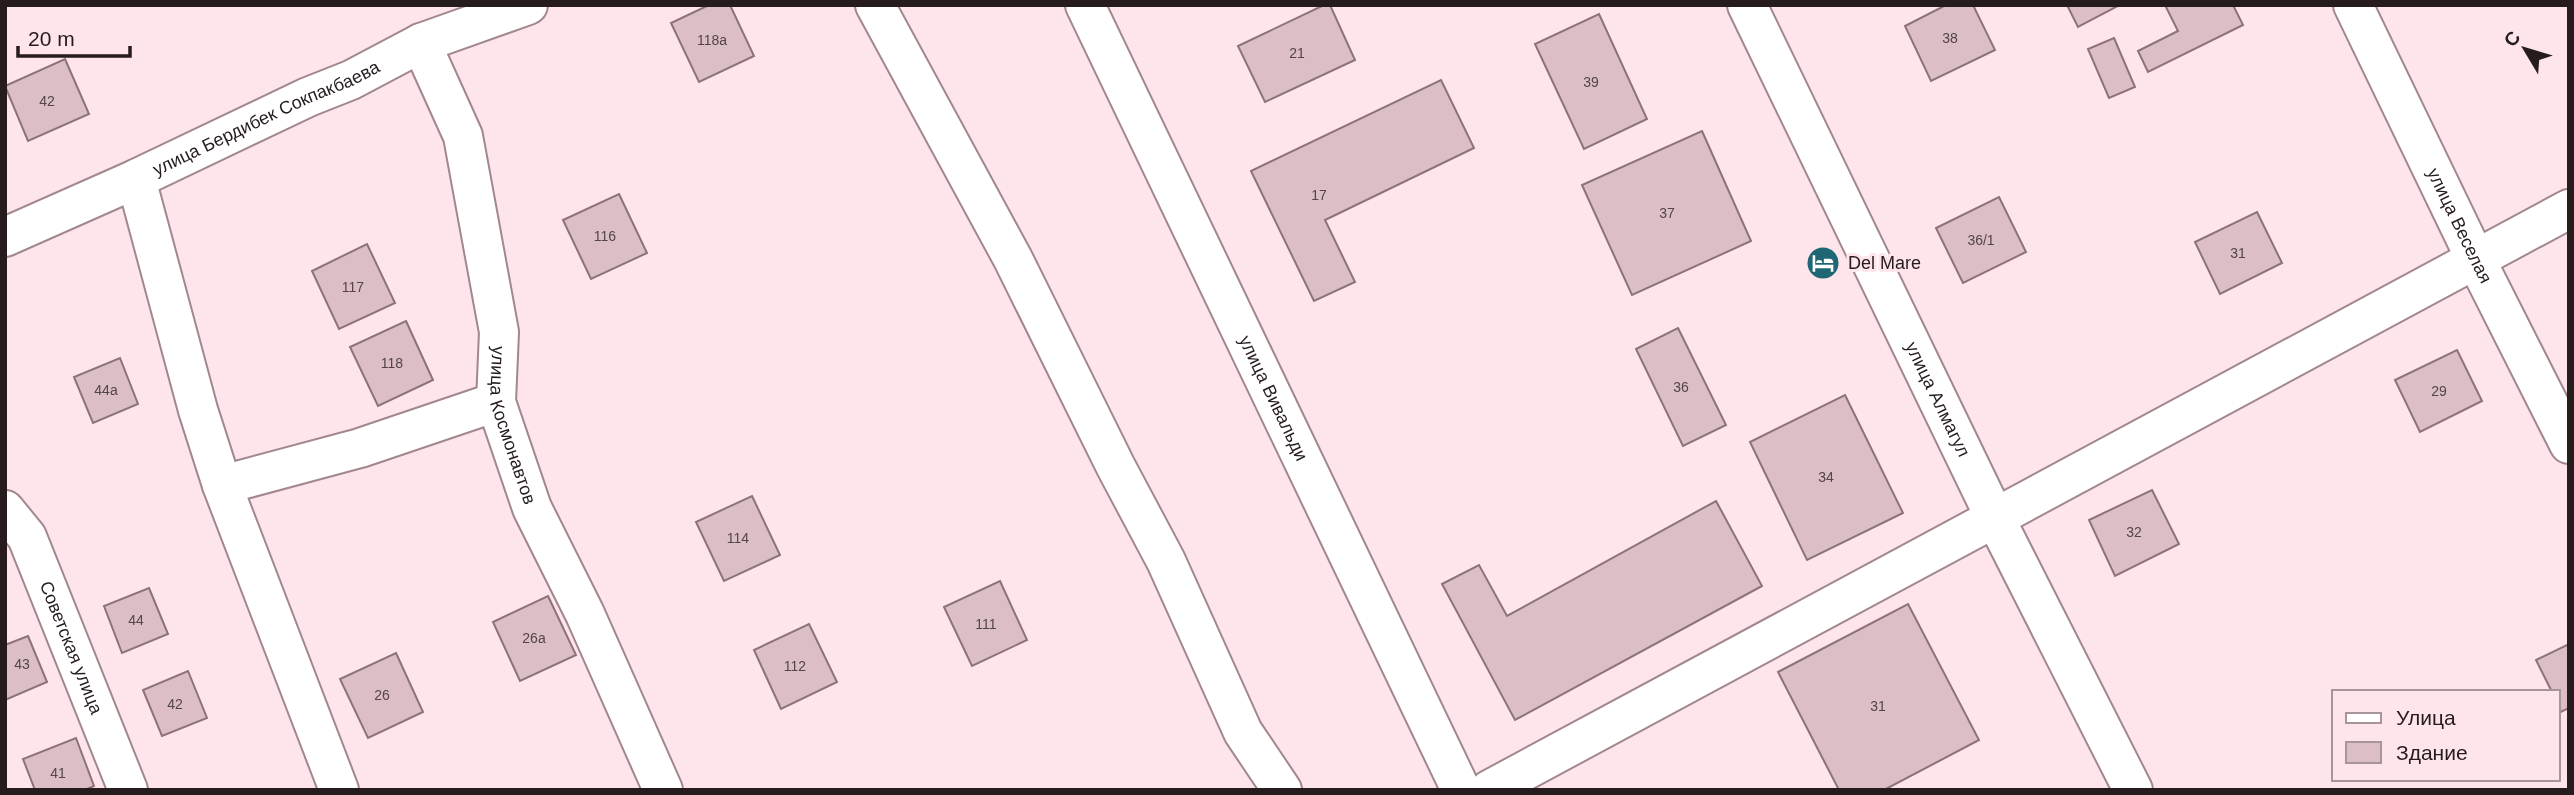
<svg xmlns="http://www.w3.org/2000/svg" width="2574" height="795" viewBox="0 0 2574 795" font-family="Helvetica,sans-serif">
<style>
.building{fill:#dbbfc5;stroke:#8d7379;stroke-width:2}
.lines{fill:none;stroke-linecap:round;stroke-linejoin:round}
.minor-casing{stroke:#a2878d;stroke-width:42}
.minor{stroke:#fff;stroke-width:38}
.labels{text-anchor:middle;dominant-baseline:central;stroke-width:6;stroke-linejoin:round;paint-order:stroke}
.number-label{font-size:14px;fill:#534548}
.street-label{font-size:18px;fill:#261c1e;stroke:#fde5eb}
.poi-label{font-size:18px;fill:#261c1e;stroke:#fde5eb;text-anchor:start}
</style>
<rect width="100%" height="100%" fill="#fde5eb"/>
<g class="building">
<path d="M709,5H730L754,56L699,82L671,23Z"/>
<path d="M1324,5H1330L1355,60L1265,102L1238,46Z"/>
<path d="M1946,5H1973L1995,50L1931,81L1905,26Z"/>
<path d="M2067,5H2118V6L2078,27Z"/>
<path d="M2165,5H2233L2243,25L2148,72L2138,51L2178,31Z"/>
<path d="M1599,14L1647,119L1584,149L1535,44Z"/>
<path d="M2114,38L2135,87L2109,98L2088,49Z"/>
<path d="M65,59L89,114L28,141L5,86Z"/>
<path d="M1441,80L1474,148L1325,220L1355,282L1314,301L1251,171Z"/>
<path d="M1702,131L1751,241L1632,295L1582,185Z"/>
<path d="M619,194L647,253L591,279L563,220Z"/>
<path d="M1999,197L2026,252L1963,283L1936,228Z"/>
<path d="M2257,212L2282,263L2220,294L2195,242Z"/>
<path d="M367,244L395,303L339,329L312,271Z"/>
<path d="M406,321L433,380L378,406L350,347Z"/>
<path d="M1678,328L1726,425L1683,446L1636,349Z"/>
<path d="M2457,350L2482,401L2420,432L2395,380Z"/>
<path d="M120,358L138,404L93,423L74,377Z"/>
<path d="M1845,395L1903,513L1807,560L1750,442Z"/>
<path d="M2152,490L2179,544L2115,576L2089,520Z"/>
<path d="M752,496L780,555L724,581L696,522Z"/>
<path d="M1716,501L1762,586L1515,720L1442,584L1479,565L1507,616Z"/>
<path d="M1000,581L1027,640L972,666L944,607Z"/>
<path d="M149,588L168,634L122,653L104,606Z"/>
<path d="M548,596L576,655L520,681L493,622Z"/>
<path d="M1908,604L1979,740L1884,790H1839L1778,672Z"/>
<path d="M809,624L837,682L781,709L754,650Z"/>
<path d="M28,636L47,682L5,700V645Z"/>
<path d="M2569,644V708L2561,712L2558,705V692H2552L2536,660Z"/>
<path d="M396,653L423,712L368,738L340,679Z"/>
<path d="M188,671L207,718L162,736L143,690Z"/>
<path d="M76,738L94,786L85,790H35L23,759Z"/>
</g>
<g class="lines">
<defs>
<g id="minor">
<path d="M875,5L1013,259L1116,467L1166,561L1243,732L1282,790"/>
<path id="s1" d="M1085,5L1461,790"/>
<path id="s2" d="M1747,5L1995,518L2133,790"/>
<path id="s3" d="M2353,5L2476,260L2569,444"/>
<path id="s4" d="M421,43L463,136L499,332L496,402L532,508L585,614L663,790"/>
<path d="M136,179L198,410L222,485L339,790"/>
<path id="s5" d="M5,237L136,179L308,97L351,80L421,43L528,5"/>
<path d="M222,485L360,448L496,402"/>
<path id="s6" d="M5,510L27,537L128,790"/>
<path d="M1489,790L2569,209"/>
</g>
</defs>
<use href="#minor" class="minor-casing"/>
<use href="#minor" class="minor"/>
</g>
<defs>
<symbol id="hotel-disc" viewBox="-11 -11 22 22"><circle r="9.5" fill="#1f6774" stroke="#fde5eb"/><path d="M-6-4.5h1.5V1H6V5H4.5V3h-9V5H-6ZM-4 0a1.8 1.8 0 1 1 3.6 0ZM.5 0V-2.5h3Q6-2.5 6 0Z" fill="#fff"/></symbol>
</defs>
<g fill-rule="evenodd">
<use href="#hotel-disc" x="1804" y="244" width="38" height="38"/>
</g>
<g class="labels">
<g class="number-label">
<text x="1950" y="38">38</text>
<text x="712" y="40">118а</text>
<text x="1297" y="53">21</text>
<text x="1591" y="82">39</text>
<text x="47" y="101">42</text>
<text x="1319" y="195">17</text>
<text x="1667" y="213">37</text>
<text x="605" y="236">116</text>
<text x="1981" y="240">36/1</text>
<text x="2238" y="253">31</text>
<text x="353" y="287">117</text>
<text x="392" y="363">118</text>
<text x="1681" y="387">36</text>
<text x="106" y="390">44а</text>
<text x="2439" y="391">29</text>
<text x="1826" y="477">34</text>
<text x="2134" y="532">32</text>
<text x="738" y="538">114</text>
<text x="136" y="620">44</text>
<text x="986" y="624">111</text>
<text x="534" y="638">26а</text>
<text x="22" y="664">43</text>
<text x="795" y="666">112</text>
<text x="382" y="695">26</text>
<text x="175" y="704">42</text>
<text x="1878" y="706">31</text>
<text x="58" y="773">41</text>
</g>
<g class="street-label">
<text stroke="none"><textPath href="#s5" startOffset="287">улица Бердибек Сокпакбаева</textPath></text>
<text stroke="none"><textPath href="#s3" startOffset="245">улица Веселая</textPath></text>
<text stroke="none"><textPath href="#s1" startOffset="436">улица Вивальди</textPath></text>
<text stroke="none"><textPath href="#s2" startOffset="438">улица Алмагул</textPath></text>
<text stroke="none"><textPath href="#s4" startOffset="397">улица Космонавтов</textPath></text>
<text stroke="none"><textPath href="#s6" startOffset="154">Советская улица</textPath></text>
</g>
<g class="poi-label">
<text x="1848" y="263">Del Mare</text>
</g>
</g>
<rect width="2574" height="795" fill="none" stroke="#261c1e" stroke-width="14"/>
<rect x="2332" y="690" width="228" height="91" fill="#fde5eb" stroke="#a79599" stroke-width="2"/>
<rect x="2346" y="713" width="35" height="10" fill="#ffffff" stroke="#a79599" stroke-width="2"/>
<text x="2396" y="725" font-size="21" fill="#261c1e">Улица</text>
<rect x="2346" y="742" width="35" height="21" fill="#dbbfc5" stroke="#a79599" stroke-width="2"/>
<text x="2396" y="760" font-size="21" fill="#261c1e">Здание</text>
<g transform="translate(2525 49) rotate(308)" stroke="#fde5eb" stroke-width="5" paint-order="stroke">
<path d="M0-5L12 26L0 18L-12 26Z" fill="#261c1e"/>
<text y="-10" font-size="19" font-weight="bold" text-anchor="middle" fill="#261c1e">С</text>
</g>
<path d="M18 46v10h112v-10" fill="none" stroke="#261c1e" stroke-width="3.5"/>
<text x="28" y="46" font-size="21" fill="#261c1e" stroke="#fde5eb" stroke-width="5" paint-order="stroke">20 m</text>
</svg>
